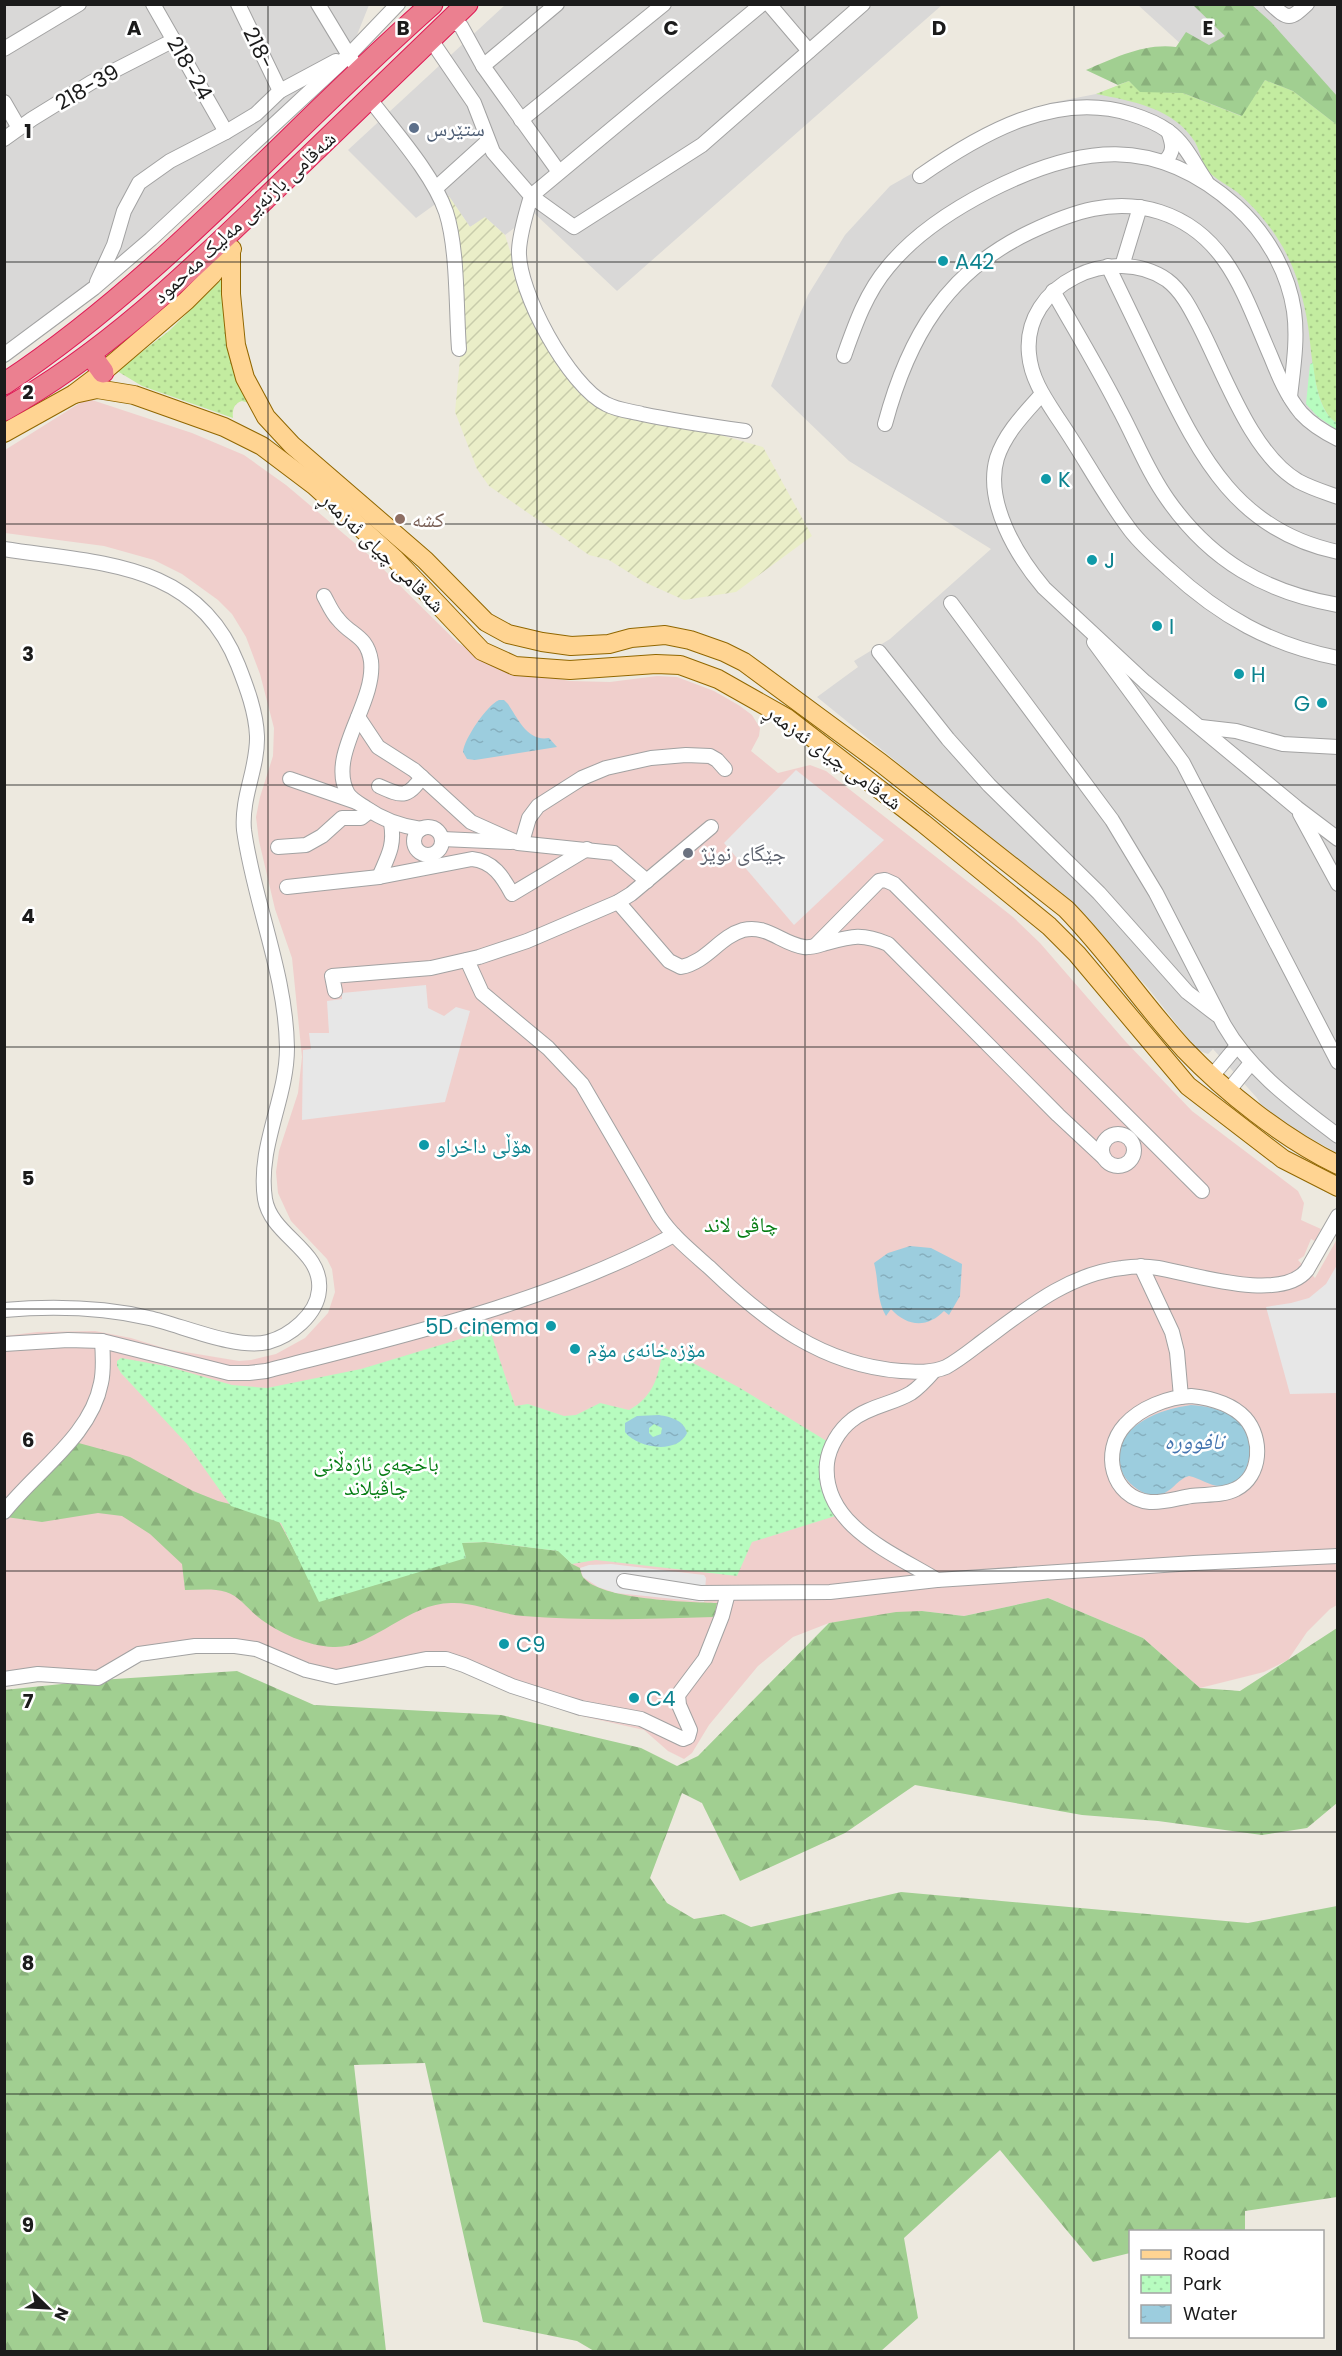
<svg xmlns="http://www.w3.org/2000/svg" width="1342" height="2356" viewBox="0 0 1342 2356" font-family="Poppins,'Noto Naskh Arabic',sans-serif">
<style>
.residential{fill:#d9d8d7}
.commercial{fill:#f0cfcc}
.farmland{fill:url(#farmland-furrows)}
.grass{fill:url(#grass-dots)}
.forest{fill:url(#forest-firs)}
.park{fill:url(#park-dots)}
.parking{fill:#e7e7e7}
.water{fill:url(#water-ripples);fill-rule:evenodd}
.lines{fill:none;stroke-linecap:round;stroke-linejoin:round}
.minor-casing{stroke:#a2a2a2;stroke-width:16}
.major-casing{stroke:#916700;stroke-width:20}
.highway-casing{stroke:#df1955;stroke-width:23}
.minor{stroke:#fff;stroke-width:14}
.major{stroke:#ffd492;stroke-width:18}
.highway{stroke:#eb8090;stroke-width:21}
.grid{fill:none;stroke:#1b1b1b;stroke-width:1.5;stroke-opacity:0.55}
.service-dot{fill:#5c6f8a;stroke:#fff;stroke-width:2}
.culture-dot{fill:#0f9aa8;stroke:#fff;stroke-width:2}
.education-dot{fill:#8d6e63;stroke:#fff;stroke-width:2}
.worship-dot{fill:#6b7280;stroke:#fff;stroke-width:2}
.labels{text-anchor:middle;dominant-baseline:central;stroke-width:5;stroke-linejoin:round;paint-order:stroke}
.street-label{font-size:21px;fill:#1b1b1b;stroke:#fff}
.service-label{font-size:21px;fill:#4e5e75;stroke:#fff;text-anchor:start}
.culture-label{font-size:21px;fill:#0d838f;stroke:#fff;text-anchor:start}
.education-label{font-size:21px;fill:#785e54;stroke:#fff;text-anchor:start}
.worship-label{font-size:21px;fill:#5b616d;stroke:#fff;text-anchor:start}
.park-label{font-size:21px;fill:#057d13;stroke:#fff}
.water-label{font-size:22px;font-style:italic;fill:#4374af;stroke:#fff}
.grid-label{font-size:20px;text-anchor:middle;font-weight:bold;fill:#1b1b1b;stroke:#fff;stroke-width:5;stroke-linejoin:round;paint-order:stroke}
</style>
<defs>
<pattern id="farmland-furrows" width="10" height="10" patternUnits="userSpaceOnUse" patternTransform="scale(1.5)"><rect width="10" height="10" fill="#eaeec8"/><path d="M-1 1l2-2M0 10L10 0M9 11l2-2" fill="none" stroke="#c8ccab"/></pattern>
<pattern id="grass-dots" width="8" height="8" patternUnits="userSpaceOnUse" patternTransform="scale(1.5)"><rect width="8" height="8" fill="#c3eca0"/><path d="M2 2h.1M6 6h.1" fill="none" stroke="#a7ca89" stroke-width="1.8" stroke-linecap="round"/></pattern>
<pattern id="forest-firs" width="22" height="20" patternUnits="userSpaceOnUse" patternTransform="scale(1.5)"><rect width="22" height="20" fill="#a1cf91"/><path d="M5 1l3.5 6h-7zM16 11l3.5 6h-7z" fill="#8ab17c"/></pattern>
<pattern id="park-dots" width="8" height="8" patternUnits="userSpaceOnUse" patternTransform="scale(1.5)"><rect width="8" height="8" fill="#b7fcbf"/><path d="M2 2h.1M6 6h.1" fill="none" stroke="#9dd7a4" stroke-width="1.8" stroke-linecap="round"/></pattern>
<pattern id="water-ripples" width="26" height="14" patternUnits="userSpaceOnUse" patternTransform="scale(1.5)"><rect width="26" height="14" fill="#9ccdde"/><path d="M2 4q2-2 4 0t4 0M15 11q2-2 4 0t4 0" fill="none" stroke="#86afbe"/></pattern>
</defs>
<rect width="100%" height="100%" fill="#ede9df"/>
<g class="residential">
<path d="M5,5H369L349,55L94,288L5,350Z"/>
<path d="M505,5H942L617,291L534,213L505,235L486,218L470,227L448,195L416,218L348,150Z"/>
<path d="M1138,5H1337V1153L1285,1124L1263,1108L1257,1098L1213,1049L1208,1054L1197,1050L1148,988L1070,903L817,697L858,667L854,661L890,639L991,549L849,461L771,386L808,295L845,235L890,186L999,124L1050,103L1096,94L1194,56Z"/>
</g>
<path class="commercial" d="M89,399L192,433L244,455L286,485L370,556L458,643L503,669L570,681L610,682L657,676L677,677L714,691L740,706L752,715L760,728L759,736L751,751L778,773L810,765L826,771L1013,917L1040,943L1126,1042L1192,1111L1298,1191L1304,1203L1301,1220L1321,1229L1315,1241L1311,1239L1304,1256L1298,1260L1315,1278L1337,1239V1605L1330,1609L1307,1632L1288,1660L1264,1672L1200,1688L1143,1638L1048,1598L964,1616L922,1611L829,1623L793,1637L758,1666L709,1725L692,1753L684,1759L668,1751L644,1730L577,1715L455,1666L431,1664L336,1681L242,1652L184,1651L140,1656L109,1677L26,1678L5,1681V1336L37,1332L95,1331L131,1338L167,1349L239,1361L251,1360L276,1354L305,1338L328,1313L335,1292L332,1269L327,1259L291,1221L278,1193L276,1172L279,1151L298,1093L302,1057L292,958L275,909L259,841L256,817L260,797L273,756L274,728L260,674L246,637L232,614L218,600L182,574L154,560L104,546L5,533V450L83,401Z"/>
<path class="farmland" d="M448,195L470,227L485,217L505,235L531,318L572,382L602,402L763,447L812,536L736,592L684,600L644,582L609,560L589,555L489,486L477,469L455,412L462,337L458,233Z"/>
<g class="grass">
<path d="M1265,80L1293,91L1337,125V423C1313,410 1312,351 1308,326C1306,313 1303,299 1299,286C1290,251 1265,216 1237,192C1229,186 1219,181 1211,174C1202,166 1201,153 1195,142C1174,108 1132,101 1096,94L1129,81L1140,91L1183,93L1241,116Z"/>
<path d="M223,278L249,403L242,401C234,403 232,410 233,418L142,386L117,371L169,331Z"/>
</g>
<g class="forest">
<path d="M1193,5H1252L1271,22L1337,96V125L1293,91L1265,80L1242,116L1183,93L1140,92L1129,81L1118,85L1086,70C1115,58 1144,43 1176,47L1186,32L1209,45L1225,36Z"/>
<path d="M75,1442L130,1457L193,1491L218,1501L276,1516L302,1564L466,1558L461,1543L485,1542L559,1551L572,1564L580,1568C581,1571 581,1574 583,1577C600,1600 689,1602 717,1603L714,1617C650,1619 587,1621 523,1616C499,1614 475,1602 451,1603C408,1603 372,1649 333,1647C308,1646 278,1633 258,1617C248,1609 239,1596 226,1592C213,1588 199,1590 185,1590L182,1564L150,1534L122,1516L98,1513L42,1522L6,1517Z"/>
<path d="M1048,1598L1143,1638L1200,1688L1240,1691L1337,1628V1803L1307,1828L1262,1835L1158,1821L1082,1815L915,1785L845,1833L740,1881L702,1803L682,1793L650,1878L667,1903L694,1919L724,1914L751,1927L901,1892L1248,1923L1337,1906V2197L1245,2211V2231L1130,2232V2253L1093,2262L1000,2150L904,2238L918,2318L881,2351H594L577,2341L483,2322L425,2063L354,2065L386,2351H5L4,1690L100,1680L237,1671L314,1705L501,1715L641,1748L677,1766L698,1756L829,1623L896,1612L922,1611L964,1616Z"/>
</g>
<g class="park">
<path d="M1313,363C1315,381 1319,413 1337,423V430L1317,416L1306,404L1310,364Z"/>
<path d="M490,1330L515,1406L528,1404L564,1416L576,1415L600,1403L629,1410C655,1396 659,1374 663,1347L740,1388L838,1448L831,1476L845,1513L752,1542L737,1576L596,1560L572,1564L558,1551L485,1542L462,1543L466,1558L319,1602L281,1523L231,1506L187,1444L121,1373L117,1366V1361L121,1358L166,1366L232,1385L267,1388L361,1369Z"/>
</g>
<g class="parking">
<path d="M796,770L884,840L794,925L724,843Z"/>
<path d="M426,985L428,1008L444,1016L456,1007L470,1011L445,1102L302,1120L303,1050L311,1049L309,1033H329L327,1001L342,999V993Z"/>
<path d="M1337,1265V1393L1290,1394L1266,1307L1291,1303L1309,1298L1326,1284Z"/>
<path d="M611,1564L704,1575L706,1578L704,1602L616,1593L598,1587L583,1577L580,1568L589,1565Z"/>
</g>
<g class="water">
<path d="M499,700H504L508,704C518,719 528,742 549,738L557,747L475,760L467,759L463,752C464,739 487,705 499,700Z"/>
<path d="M910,1246L931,1248L962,1264L960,1296L949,1315L944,1311C928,1328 907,1327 891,1309L886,1316C876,1299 879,1281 874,1263L888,1253Z"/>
<path d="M1191,1405C1208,1406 1232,1411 1242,1425C1257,1445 1250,1487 1220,1486C1209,1486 1200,1478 1189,1476C1177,1479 1172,1493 1158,1495C1151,1496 1143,1493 1137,1489C1127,1482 1121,1474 1120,1463C1115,1424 1162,1409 1191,1405Z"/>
<path d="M659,1415C671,1417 684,1420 687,1433C677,1455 637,1448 625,1432V1423L637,1416ZM654,1424L662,1428L661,1434L653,1437L649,1433V1428Z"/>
</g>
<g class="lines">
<defs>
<g id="minor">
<path d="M153,4L226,132"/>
<path d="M238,4L280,91"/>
<path d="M318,4L353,62"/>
<path d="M762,4L531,196L574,227L702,145L863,4"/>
<path d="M769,4L809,51"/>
<path d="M1271,4C1288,20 1290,20 1307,4"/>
<path d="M450,21L461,26L483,66L559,172"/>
<path d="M431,40L474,103L493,152L531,196C526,214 520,232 519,250C517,291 569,386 606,404C617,410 630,411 642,414C676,421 710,426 745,431"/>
<path d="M4,49L79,4"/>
<path d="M483,66L557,4"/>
<path d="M369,98C394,131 433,174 446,212C458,249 456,310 459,349"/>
<path d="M4,102L19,128"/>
<path d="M521,120L664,4"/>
<path d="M4,139L32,119L92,82L174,40"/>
<path d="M1164,162C1175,152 1173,144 1168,131"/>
<path d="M920,176C980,134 1056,90 1131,114C1144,118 1157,123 1168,131C1186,144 1194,164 1206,181"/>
<path d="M436,188L488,141"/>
<path d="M1108,266C1125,302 1143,338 1160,374C1201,458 1238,531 1338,552"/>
<path d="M1122,266L1140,207"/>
<path d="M97,282L114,245L124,211L139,183L170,161L226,132L256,114L280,91L336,61"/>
<path d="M1053,291C1075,330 1098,368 1118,407C1135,438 1147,471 1168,500C1211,561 1265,592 1338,605"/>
<path d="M4,355L94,288L151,239L349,55L398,4"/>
<path d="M844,356C855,325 866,293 888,267C914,235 952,210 989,191C1079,145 1155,134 1236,206C1266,233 1288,271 1294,311C1298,340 1293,369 1290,397"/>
<path d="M1042,394C1025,413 1005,433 997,458C984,502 1017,556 1044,588L1145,682L1297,808L1338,839"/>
<path d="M885,424C908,338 946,272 1030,232C1072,212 1114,197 1160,212C1228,234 1245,298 1271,357C1279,377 1287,396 1301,413C1311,424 1324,432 1338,439"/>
<path d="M1338,497C1324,492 1311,488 1298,481C1252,454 1225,376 1201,329C1192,312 1183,292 1167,280C1113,243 1022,284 1029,354C1031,378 1044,397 1057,417C1082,453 1102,492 1128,527C1139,543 1156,557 1170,570C1220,616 1271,645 1338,658"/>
<path d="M4,549C99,564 197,561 238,665C247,688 256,712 257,736C258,768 241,797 244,830C254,903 286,973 287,1048C287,1099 257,1147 265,1199C271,1236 323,1250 319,1290C317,1315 290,1336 268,1342C237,1350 181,1325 149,1318C102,1307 52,1306 4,1310"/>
<path d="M324,596C328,603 332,613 338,619C351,636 367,635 371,661C376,704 326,755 348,794C352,800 360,804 366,808C383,820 400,826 421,829"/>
<path d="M951,603L1112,820L1156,893L1224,1025C1251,1072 1295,1103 1338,1136"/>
<path d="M1094,642L1183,763L1338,1062"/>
<path d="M879,652L948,739L989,785L1099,893L1187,992L1217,1015"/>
<path d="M358,717L378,747L414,770L471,822L518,843L614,853L647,881"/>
<path d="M1201,727L1236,731L1283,744L1338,747"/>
<path d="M290,779L356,802"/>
<path d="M379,786C401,796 407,799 422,777"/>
<path d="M1300,814L1338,884"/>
<circle cx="428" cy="841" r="14"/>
<path d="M442,839L511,842"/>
<path d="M522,842L529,818L538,806L582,778L606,768L651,758L686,755L710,756L717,760L725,769"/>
<path d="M278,847L306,845L322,836L342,818H361L370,811"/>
<path d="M379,877C388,856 395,846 391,823"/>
<path d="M287,887L379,877L472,859C493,861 503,877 512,894L587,849"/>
<path d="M618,902L669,961L681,967C707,962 719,937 743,930C767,924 782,944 804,947C812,948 819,945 826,943C852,936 862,933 888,944L1058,1115L1103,1157"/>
<path d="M816,945L879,881L885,880L894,884L1202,1191"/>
<path d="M467,960L482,993L548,1048L582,1084L659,1216C672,1236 692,1252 710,1268C765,1321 822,1365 901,1371C916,1372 932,1373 946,1367C959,1360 971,1350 983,1341C1025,1310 1068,1274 1122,1268C1135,1266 1146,1266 1158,1268C1193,1274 1281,1303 1307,1270L1338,1216"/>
<path d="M335,991L332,976L431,968L479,957L527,941L618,902L631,894L711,827"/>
<path d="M1213,1075L1237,1046"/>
<path d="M1229,1090L1251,1063"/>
<circle cx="1118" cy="1150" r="16"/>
<path d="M1141,1266L1172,1332L1177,1352L1181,1397"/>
<path d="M4,1344L68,1340L102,1341L229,1373H249L266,1371C405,1335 547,1303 674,1235"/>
<path d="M934,1371C927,1379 920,1387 911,1393C893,1404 869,1406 852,1420C839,1430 829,1447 827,1463C821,1525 893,1553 937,1580"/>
<path d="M1191,1396C1210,1398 1231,1403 1245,1418C1263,1438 1262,1476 1236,1489C1223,1496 1204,1494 1191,1496C1178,1498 1163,1503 1150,1502C1111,1498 1101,1451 1125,1425C1140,1408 1168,1397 1191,1396Z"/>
<path d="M4,1512C36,1471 91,1436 101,1383C104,1370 103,1355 102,1341"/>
<path d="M624,1581L700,1593L830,1592L937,1580L1194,1563L1338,1556"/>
<path d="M4,1679L38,1674L98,1678L139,1654L195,1646H235L256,1649L306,1670L336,1677L426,1659H446L464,1665L512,1686L562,1702L581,1708L641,1719L683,1739L688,1737L690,1730L679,1705L678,1695L705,1659L722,1616L728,1593"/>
</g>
<g id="major">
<path d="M231,250V294L236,345L245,378L266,417L292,445L425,560L486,622L508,634L542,642L571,646L609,644L631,638L665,635L690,640L724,652L744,662L881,763L1066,909C1109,953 1143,1004 1184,1049C1226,1093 1283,1138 1338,1165"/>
<path d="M74,394L97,389L134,395L224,427L262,446L315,486L395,559L482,651L515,666L570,670L656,664L680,665L718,679L787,718L923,823L1049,926L1077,954L1188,1086L1283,1159L1338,1187"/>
<path d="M4,433L74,394L103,372L186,301L212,275L232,249"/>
</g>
<g id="highway">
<path d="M90,354L103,372"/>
<path d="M4,384C164,278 289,130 432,4"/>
<path d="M4,410C103,355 186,275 266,198C333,133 400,69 467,4"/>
</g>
</defs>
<use href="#minor" class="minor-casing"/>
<use href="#major" class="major-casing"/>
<use href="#highway" class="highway-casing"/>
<use href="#minor" class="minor"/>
<use href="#major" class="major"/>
<use href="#highway" class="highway"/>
</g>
<path class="grid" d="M268,4V2352M537,4V2352M805,4V2352M1074,4V2352M4,262H1338M4,524H1338M4,785H1338M4,1047H1338M4,1309H1338M4,1571H1338M4,1832H1338M4,2094H1338"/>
<circle class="service-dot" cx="414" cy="128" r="6"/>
<g class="culture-dot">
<circle cx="943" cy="261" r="6"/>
<circle cx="1046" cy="479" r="6"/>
<circle cx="1092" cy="560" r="6"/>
<circle cx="1157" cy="626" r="6"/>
<circle cx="1239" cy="674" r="6"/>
<circle cx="1322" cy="703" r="6"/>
<circle cx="424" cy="1145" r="6"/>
<circle cx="551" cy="1326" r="6"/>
<circle cx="575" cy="1349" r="6"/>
<circle cx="504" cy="1644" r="6"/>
<circle cx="634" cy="1698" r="6"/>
</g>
<circle class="education-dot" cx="400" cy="519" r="6"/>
<circle class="worship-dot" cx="688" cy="853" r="6"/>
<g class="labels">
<g class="street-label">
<text transform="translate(259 48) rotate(64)">218-</text>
<text transform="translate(190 68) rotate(60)">218-24</text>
<text transform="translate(87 87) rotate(-30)">218-39</text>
<text transform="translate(244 217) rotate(-43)">شەقامی بازنەیی مەلیک مەحمود</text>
<text transform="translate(383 552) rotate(44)">شەقامی چیای ئەزمەڕ</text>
<text transform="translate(834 757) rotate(36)">شەقامی چیای ئەزمەڕ</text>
</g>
<g class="service-label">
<text x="426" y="128">ستێرس</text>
</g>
<g class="culture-label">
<text x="955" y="261">A42</text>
<text x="1058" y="479">K</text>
<text x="1104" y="560">J</text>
<text x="1169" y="626">I</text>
<text x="1251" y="674">H</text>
<text x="1310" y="703" text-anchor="end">G</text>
<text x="436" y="1145">هۆڵی داخراو</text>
<text x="539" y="1326" text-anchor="end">5D cinema</text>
<text x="587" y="1349">مۆزەخانەی مۆم</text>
<text x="516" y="1644">C9</text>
<text x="646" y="1698">C4</text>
</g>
<g class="education-label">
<text x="412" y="519">كشه</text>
</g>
<g class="worship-label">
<text x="700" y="853">جێگای نوێژ</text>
</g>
<g class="park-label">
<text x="741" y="1224">چاڤی لاند</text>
<text x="376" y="1463">باخچەی ئاژەڵانی<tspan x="376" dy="24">چاڤیلاند</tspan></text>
</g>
<g class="water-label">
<text x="1194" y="1441">نافوورە</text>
</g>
</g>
<g class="grid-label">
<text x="134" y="35">A</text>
<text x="403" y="35">B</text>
<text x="671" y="35">C</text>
<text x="939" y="35">D</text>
<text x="1208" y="35">E</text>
<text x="28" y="138">1</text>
<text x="28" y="399">2</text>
<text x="28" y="661">3</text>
<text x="28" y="923">4</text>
<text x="28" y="1185">5</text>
<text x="28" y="1447">6</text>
<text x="28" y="1708">7</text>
<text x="28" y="1970">8</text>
<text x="28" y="2232">9</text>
</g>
<rect width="1342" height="2356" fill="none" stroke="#1b1b1b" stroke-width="12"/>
<rect x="1129" y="2230" width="195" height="108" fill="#ffffff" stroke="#a4a4a4" stroke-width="1.5"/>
<rect x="1141" y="2250" width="30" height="9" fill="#ffd492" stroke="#a4a4a4" stroke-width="1.5"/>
<text x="1183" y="2260" font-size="18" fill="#1b1b1b">Road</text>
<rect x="1141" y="2275" width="30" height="18" fill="url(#park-dots)" stroke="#a4a4a4" stroke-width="1.5"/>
<text x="1183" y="2290" font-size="18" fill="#1b1b1b">Park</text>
<rect x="1141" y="2305" width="30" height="18" fill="url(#water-ripples)" stroke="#a4a4a4" stroke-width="1.5"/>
<text x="1183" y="2320" font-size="18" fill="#1b1b1b">Water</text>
<g transform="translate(48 2308) rotate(114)" stroke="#ffffff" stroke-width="4.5" paint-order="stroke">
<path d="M0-4.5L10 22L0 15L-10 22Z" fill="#1b1b1b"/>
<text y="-9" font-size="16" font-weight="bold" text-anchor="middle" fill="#1b1b1b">N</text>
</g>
</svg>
